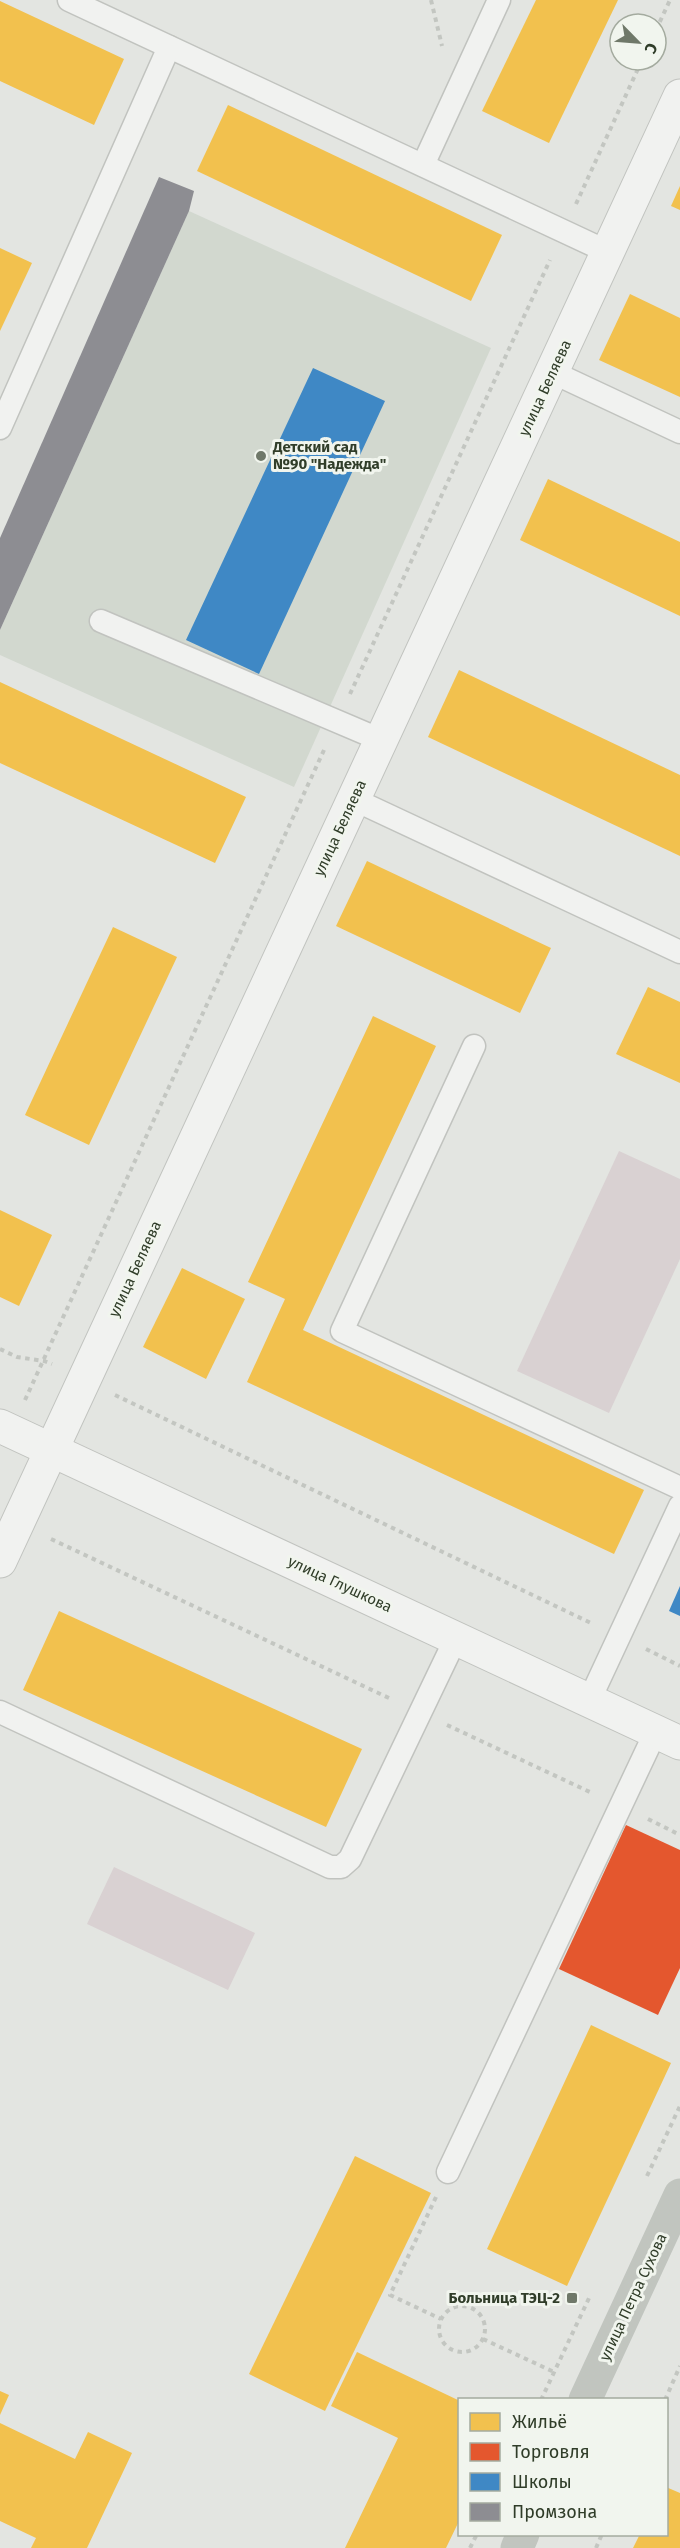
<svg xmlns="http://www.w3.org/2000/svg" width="680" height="2548" viewBox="0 0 680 2548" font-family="'Fira Sans',sans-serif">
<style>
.built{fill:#d2d8cf}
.green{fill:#d9d1d2}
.homes{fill:#f2c14e}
.shops{fill:#e4572e}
.schools{fill:#3f88c5}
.industry{fill:#8d8d92}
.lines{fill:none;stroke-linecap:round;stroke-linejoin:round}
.lane-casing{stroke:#c1c3bf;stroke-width:25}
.street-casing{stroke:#c1c3bf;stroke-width:35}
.path{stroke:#c3c6c1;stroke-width:4;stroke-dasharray:4.5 4.5;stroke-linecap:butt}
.lane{stroke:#f1f2f0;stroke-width:22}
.street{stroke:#f1f2f0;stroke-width:33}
.secondary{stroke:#c1c5bf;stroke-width:33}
.poi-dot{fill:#6f7869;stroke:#f1f5ee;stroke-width:2}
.labels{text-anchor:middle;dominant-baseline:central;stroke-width:6;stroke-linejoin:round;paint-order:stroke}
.street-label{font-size:15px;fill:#303d29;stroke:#f1f5ee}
.poi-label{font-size:15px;font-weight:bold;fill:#303d29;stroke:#f1f5ee;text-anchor:start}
</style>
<rect width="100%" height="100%" fill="#e3e5e1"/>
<path class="built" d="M189,211L491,348L294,787L0,655V630Z"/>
<g class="green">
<path d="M619,1151L680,1179V1259L609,1413L517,1371Z"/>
<path d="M114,1867L255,1933L228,1990L87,1924Z"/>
</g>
<g class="homes">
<path d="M536,0H618L549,143L482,111Z"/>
<path d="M0,1L124,59L94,125L0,81Z"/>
<path d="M228,105L502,235L471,301L197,171Z"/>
<path d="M680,186V210L671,206Z"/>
<path d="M0,248L32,263L0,331Z"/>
<path d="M630,294L680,318V397L599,360Z"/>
<path d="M548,479L680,542V616L520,540Z"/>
<path d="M459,670L680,775V856L428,737Z"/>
<path d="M0,682L246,797L215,863L0,763Z"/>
<path d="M367,861L551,948L520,1013L336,926Z"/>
<path d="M113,927L177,957L89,1145L25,1115Z"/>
<path d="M648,987L680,1002V1083L616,1054Z"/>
<path d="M373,1016L436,1046L303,1330L644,1490L614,1554L247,1382L285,1299L248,1282Z"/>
<path d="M0,1210L52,1235L19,1306L0,1297Z"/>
<path d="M182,1268L245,1299L206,1379L143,1347Z"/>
<path d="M59,1611L362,1749L326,1827L23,1690Z"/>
<path d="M591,2025L671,2063L567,2286L487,2249Z"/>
<path d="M355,2156L431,2193L325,2411L249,2374Z"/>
<path d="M357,2352L460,2401V2519L446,2548H345L398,2438L331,2406Z"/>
<path d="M0,2391L9,2395L0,2415Z"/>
<path d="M0,2423L75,2459L88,2432L132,2453L87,2548H31L36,2538L0,2521Z"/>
<path d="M666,2487L680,2493V2548H633L640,2534H666Z"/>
</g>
<path class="shops" d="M626,1825L680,1850V1968L658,2015L559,1969Z"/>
<g class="schools">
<path d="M313,368L385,401L259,674L186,640Z"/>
<path d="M680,1586V1616L669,1611Z"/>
</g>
<path class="industry" d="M159,177L194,191L189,211L0,630V538Z"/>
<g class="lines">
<defs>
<g id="lane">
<path d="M69,0L608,252"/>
<path d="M423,165L499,0"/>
<path d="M552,372L680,432"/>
<path d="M0,428L169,47"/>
<path d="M101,621L381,740"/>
<path d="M353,799L680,952"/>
<path d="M474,1046L342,1331L680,1488"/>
<path d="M589,1701L680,1506"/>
<path d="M0,1712L330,1867H341L350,1859L456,1638"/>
<path d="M448,2172L656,1731"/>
</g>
<g id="street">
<path d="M0,1426L680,1743"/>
<path d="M0,1561L680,96"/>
</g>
</defs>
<use href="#lane" class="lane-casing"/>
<use href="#street" class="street-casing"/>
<g class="path">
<path d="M431,0L442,46"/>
<path d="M656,30L670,0"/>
<path d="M576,204L642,60"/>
<path d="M350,694L550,260"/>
<path d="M0,1349L17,1357L44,1361L52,1364"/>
<path d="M115,1395L593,1624"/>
<path d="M25,1400L324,750"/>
<path d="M51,1539L391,1699"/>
<path d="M646,1649L680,1666"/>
<path d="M447,1725L592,1793"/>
<path d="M648,1819L680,1835"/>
<path d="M647,2176L680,2106"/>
<path d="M436,2197L390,2295L441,2319"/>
<circle cx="462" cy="2329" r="23"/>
<path d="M483,2339L554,2372"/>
<path d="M541,2400L590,2296"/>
<path d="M665,2400L680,2366"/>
<path d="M470,2548L477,2534"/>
<path d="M596,2548L602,2534"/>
</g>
<use href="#lane" class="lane"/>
<use href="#street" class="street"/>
<g class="secondary">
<path d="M585,2400L680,2195"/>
<path d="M517,2548L523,2534"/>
</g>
</g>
<g class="poi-dot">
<circle cx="261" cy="456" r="6"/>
<rect x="566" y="2292" width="12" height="12" rx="3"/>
</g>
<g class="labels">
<g class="street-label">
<text transform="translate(545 388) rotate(-65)">улица Беляева</text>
<text transform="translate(340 828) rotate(-65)">улица Беляева</text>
<text transform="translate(135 1269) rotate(-65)">улица Беляева</text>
<text transform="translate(340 1584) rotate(25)">улица Глушкова</text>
<text transform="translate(633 2297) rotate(-65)">улица Петра Сухова</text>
</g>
<g class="poi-label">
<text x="273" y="447">Детский сад<tspan x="273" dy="17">№90 "Надежда"</tspan></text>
<text x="560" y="2298" text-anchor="end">Больница ТЭЦ-2</text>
</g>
</g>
<rect x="458" y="2398" width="210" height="138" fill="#f1f5ee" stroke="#a4ab9f" stroke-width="1.5"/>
<rect x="470" y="2413" width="30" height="18" fill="#f2c14e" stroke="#a4ab9f" stroke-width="1.5"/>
<text x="512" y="2428" font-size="18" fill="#303d29">Жильё</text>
<rect x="470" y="2443" width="30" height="18" fill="#e4572e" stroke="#a4ab9f" stroke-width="1.5"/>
<text x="512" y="2458" font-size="18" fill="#303d29">Торговля</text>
<rect x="470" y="2473" width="30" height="18" fill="#3f88c5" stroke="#a4ab9f" stroke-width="1.5"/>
<text x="512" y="2488" font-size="18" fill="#303d29">Школы</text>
<rect x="470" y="2503" width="30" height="18" fill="#8d8d92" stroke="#a4ab9f" stroke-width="1.5"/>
<text x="512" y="2518" font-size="18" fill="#303d29">Промзона</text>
<g transform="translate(638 42) rotate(115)"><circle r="28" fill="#f1f5ee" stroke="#a4ab9f" stroke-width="1.5"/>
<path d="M0-4.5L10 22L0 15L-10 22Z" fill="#6f7869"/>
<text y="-9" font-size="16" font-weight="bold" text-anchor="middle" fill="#303d29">С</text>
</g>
</svg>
